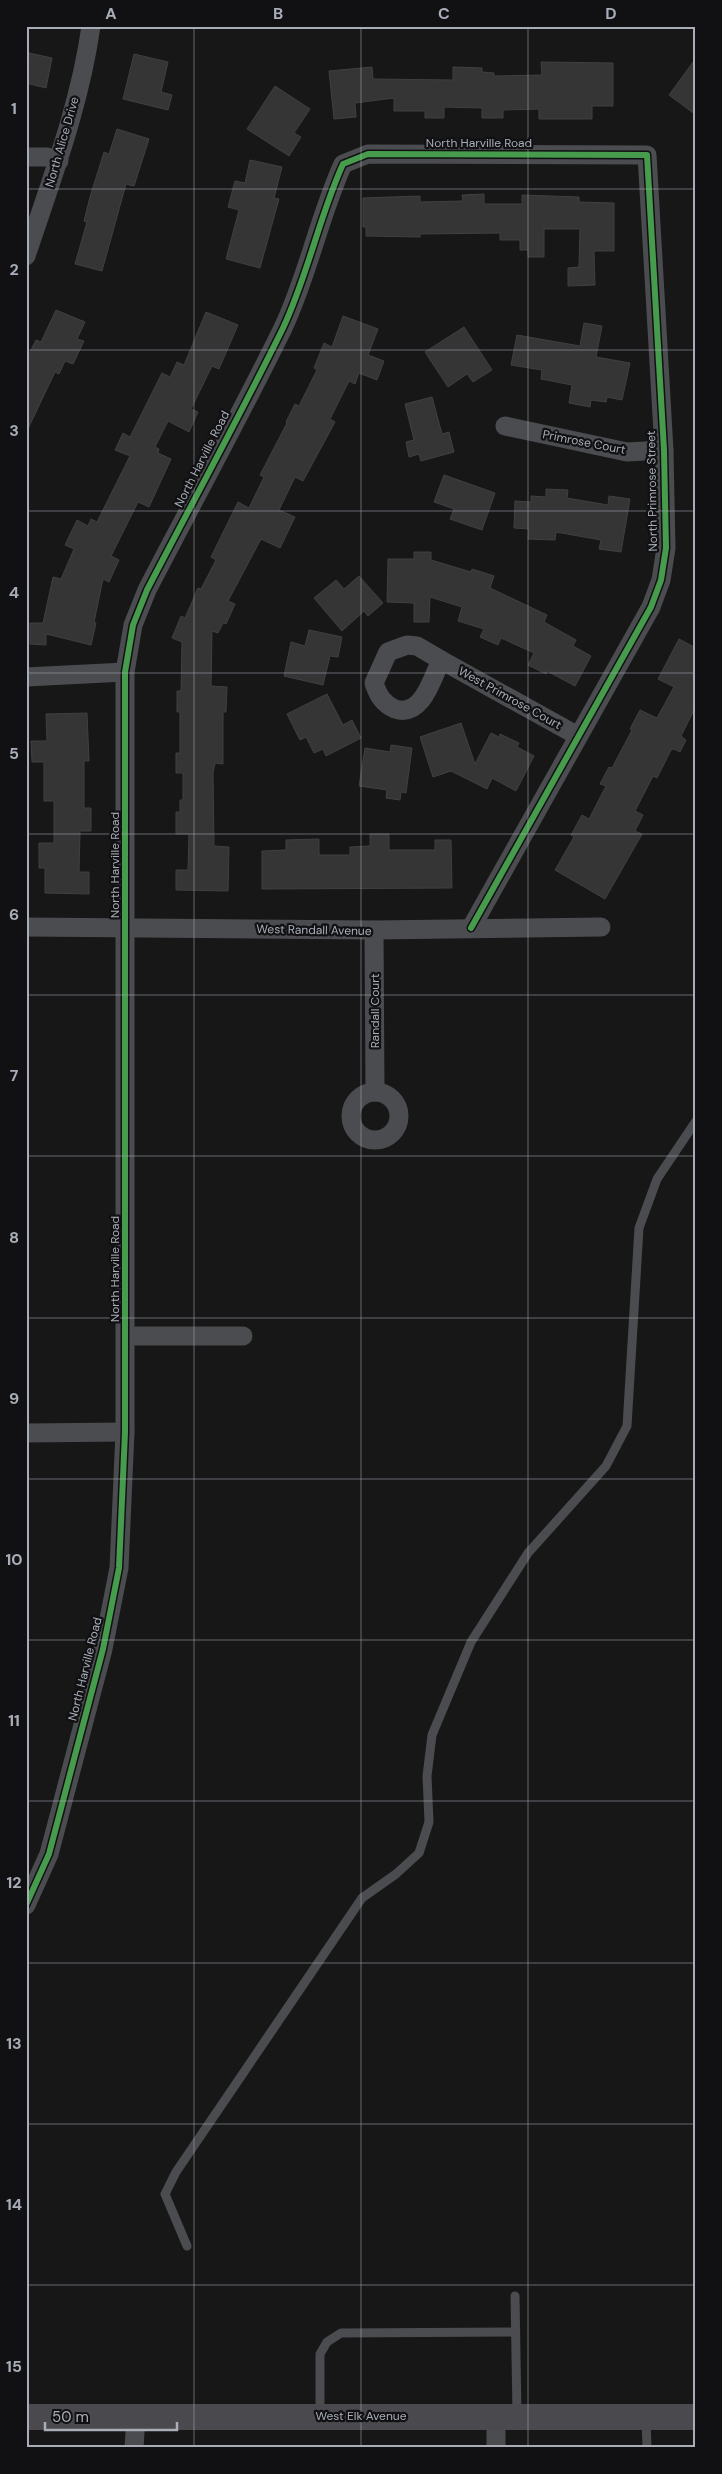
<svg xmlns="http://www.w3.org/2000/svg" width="722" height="2474" viewBox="0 0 722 2474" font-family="'DM Sans',sans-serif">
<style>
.building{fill:#353536;stroke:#3f4043}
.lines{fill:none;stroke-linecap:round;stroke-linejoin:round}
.lane{stroke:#4b4c50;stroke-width:9}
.street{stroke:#4b4c50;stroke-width:19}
.secondary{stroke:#4a4a4e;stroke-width:26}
.cycleway-casing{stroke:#111113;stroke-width:9}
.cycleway{stroke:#469c4c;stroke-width:6}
.grid{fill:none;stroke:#a8adb8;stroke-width:1;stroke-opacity:0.55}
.labels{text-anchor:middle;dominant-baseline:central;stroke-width:4.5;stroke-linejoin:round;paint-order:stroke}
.street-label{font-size:12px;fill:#a8adb8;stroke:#111113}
.neatline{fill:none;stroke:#a8adb8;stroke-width:2}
.grid-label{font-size:16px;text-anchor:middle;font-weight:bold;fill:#a8adb8}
</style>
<rect width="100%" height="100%" fill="#171717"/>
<g class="building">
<path d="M29,53L52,58L46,88L26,83Z"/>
<path d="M134,54L168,62L161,92L172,95L168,110L123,99Z"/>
<path d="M696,58V115L669,95Z"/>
<path d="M541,62L613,63V106H592V119H539V109L503,110V118H482V108L444,107V118H425V111H394V98L355,103L356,117L334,119L329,71L372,67L373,79L453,80V67L482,68V72L494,73V76L542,75Z"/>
<path d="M275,86L310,109L294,133L301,137L289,156L247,129Z"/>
<path d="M117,129L149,139L134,186L126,184L102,271L75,264L87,222L84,221L90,197L104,152L109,154Z"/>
<path d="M250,160L282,167L274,198L279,199L260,268L226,259L239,210L228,207L235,181L245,183Z"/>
<path d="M484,194V204H522V195L579,197V202L614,203V251H594L595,285L568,286V268L579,267L580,229H544V257H528V250H520V240H500V233L420,234V237L366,236V227H363V198L420,196V202L463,201L462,195Z"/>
<path d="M56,310L85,322L77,339L84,341L73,364L65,361L59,374L55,372L26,433V360L36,340L41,342Z"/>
<path d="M206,312L238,325L219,369L212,366L191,409L198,412L189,432L168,421L155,447L159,449L158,453L171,459L149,507L138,502L111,556L119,560L109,582L103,579L94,622L96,623L91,645L46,634V645L30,644V623H43L53,577L61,579L74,549L65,545L77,520L88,526L91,519L97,522L130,456L115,450L123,433L130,437L162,373L170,377L177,362L184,365Z"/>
<path d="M343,316L378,329L368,355L384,361L377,380L359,373L355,384L349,381L330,419L335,422L303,481L295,477L279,510L295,517L280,548L261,539L228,601L235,604L226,624L223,623L218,633L212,631L211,686L227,687L226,712H223V764L215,763L213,773L214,846L229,847L228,891L176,890V870H188L189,834H176V812H180V800H183V773H176V753H180V712H177V691H181L182,642L172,638L181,616L185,618L198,588L201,589L216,560L211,557L238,502L249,508L264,477L260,475L287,423L286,422L295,404L299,406L317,370L314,368L324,343L332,347Z"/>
<path d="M584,323L602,326L596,357L630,363L622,400L607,397L606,402L591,400L590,407L569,403L572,385L541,379L542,370L511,365L517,335L580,346Z"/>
<path d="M464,327L492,370L473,382L467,374L448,387L425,352Z"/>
<path d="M432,397L442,434L449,432L454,452L421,461L419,454L409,457L406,442L414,440L405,404Z"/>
<path d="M444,475L495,493L482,530L450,519L454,509L434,502Z"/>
<path d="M546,489L568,490L567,498L608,505L609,496L630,499L621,552L599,549L601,540L556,532L555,540L528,539L529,529L514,528L515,501L531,502V496L546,497Z"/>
<path d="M414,552H431V560L471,572L472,569L494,576L490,588L547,615L544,622L576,640L573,646L591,656L575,686L547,671L546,674L528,665L534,653L501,638L498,645L480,637L484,629L458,621L462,607L430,597L429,622H414V603L387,602L388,559H414Z"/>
<path d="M359,576L383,603L368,616L364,611L342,631L314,598L336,580L344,589Z"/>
<path d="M309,630L342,637L338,657L330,656L323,685L284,676L291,642L305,646Z"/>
<path d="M679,639L696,648V706L681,736L686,740L680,752L674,749L671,750L657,778L653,776L635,811L643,815L635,831L642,834L605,899L555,870L574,837L571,835L582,815L589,819L606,786L600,784L609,767L612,768L632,730L630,729L640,710L657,718L674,687L658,679Z"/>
<path d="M327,694L343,725L352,720L361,738L326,756L323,749L314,753L306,737L300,740L287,714Z"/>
<path d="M87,713L89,761H84V808H91V831H80L79,872H89V894L45,893V868H39V843H54V801H44V762H32L31,741H47L46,714Z"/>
<path d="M461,723L475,764L491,733L499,737L500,734L519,743L517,747L534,756L516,791L492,778L487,789L451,771L433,777L420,737Z"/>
<path d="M391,745L412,748L406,793L401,792L400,800L386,798L387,790L359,786L365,748L390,752Z"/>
<path d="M370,834H389V850H435V840H451L452,888L262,889V851L286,850V840L319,839V855H350V847L370,846Z"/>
</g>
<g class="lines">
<g class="lane">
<path d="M187,2246L165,2194L176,2172L362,1898L396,1874L419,1853L429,1822L427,1776L432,1735L471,1642L528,1553L606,1466L627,1426L639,1228L657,1179L696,1121"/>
<path d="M515,2296L517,2414"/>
<path d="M320,2414V2354L327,2342L341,2333L515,2332"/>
<path d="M646,2418L647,2448"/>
</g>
<g class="street">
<path d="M26,157H47L59,161"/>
<path d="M26,256C51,181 80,105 91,26"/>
<path d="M505,426L627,452L664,450"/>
<path d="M407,645L417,646L441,660C432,679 422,718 395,709C383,704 378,695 374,683L388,652Z"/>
<path d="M441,660L578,736"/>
<path d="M26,677L125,672"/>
<path d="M26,927L374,930L601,927"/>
<path d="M374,930L375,1092"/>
<circle cx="375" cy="1116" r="24"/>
<path d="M126,1336H243"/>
<path d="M26,1433L125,1432"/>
<path d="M26,1905L49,1854L103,1649L119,1568L125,1432V672L133,625L147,590C192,503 240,416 283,328C308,275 319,217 343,164L368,154L647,155L664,450L666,548L661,580L651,607L471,928"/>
<path d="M496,2416V2448"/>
<path d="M134,2448L136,2416"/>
</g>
<path class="secondary" d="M26,2417H696"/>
<defs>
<path id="cycleway" d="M26,1905L49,1854L103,1649L119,1568L125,1432V672L133,625L147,590C192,503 240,416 283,328C308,275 319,217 343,164L368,154L647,155L664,450L666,548L661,580L651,607L471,928"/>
</defs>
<use href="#cycleway" class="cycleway-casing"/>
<use href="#cycleway" class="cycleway"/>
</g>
<path class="grid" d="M194,26V2448M361,26V2448M528,26V2448M26,189H696M26,350H696M26,511H696M26,673H696M26,834H696M26,995H696M26,1156H696M26,1318H696M26,1479H696M26,1640H696M26,1801H696M26,1963H696M26,2124H696M26,2285H696"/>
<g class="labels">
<g class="street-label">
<text transform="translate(62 142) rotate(-74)">North Alice Drive</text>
<text x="479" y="143">North Harville Road</text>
<text transform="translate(584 442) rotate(11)">Primrose Court</text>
<text transform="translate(202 459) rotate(-63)">North Harville Road</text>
<text transform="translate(652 491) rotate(-91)">North Primrose Street</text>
<text transform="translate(510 698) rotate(29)">West Primrose Court</text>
<text transform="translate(115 865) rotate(-90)">North Harville Road</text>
<text transform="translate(314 930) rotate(1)">West Randall Avenue</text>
<text transform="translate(375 1011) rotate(-90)">Randall Court</text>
<text transform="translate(115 1269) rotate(-90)">North Harville Road</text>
<text transform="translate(85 1669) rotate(-76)">North Harville Road</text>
<text x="361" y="2416">West Elk Avenue</text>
</g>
</g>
<rect width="722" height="2474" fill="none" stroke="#111113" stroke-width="55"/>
<path d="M45 2422v8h132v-8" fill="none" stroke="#a8adb8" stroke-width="2.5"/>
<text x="52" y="2422" font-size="15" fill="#a8adb8" stroke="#111113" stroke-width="4" paint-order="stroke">50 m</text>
<rect x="28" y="28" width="666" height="2418" class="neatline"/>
<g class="grid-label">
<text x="111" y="19">A</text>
<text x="278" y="19">B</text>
<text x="444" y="19">C</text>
<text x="611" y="19">D</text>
<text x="14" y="114">1</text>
<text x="14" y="275">2</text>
<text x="14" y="436">3</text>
<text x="14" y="598">4</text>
<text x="14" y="759">5</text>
<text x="14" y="920">6</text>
<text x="14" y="1081">7</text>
<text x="14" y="1243">8</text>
<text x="14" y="1404">9</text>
<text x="14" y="1565">10</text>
<text x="14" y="1726">11</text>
<text x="14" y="1888">12</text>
<text x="14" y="2049">13</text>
<text x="14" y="2210">14</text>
<text x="14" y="2372">15</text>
</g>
</svg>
